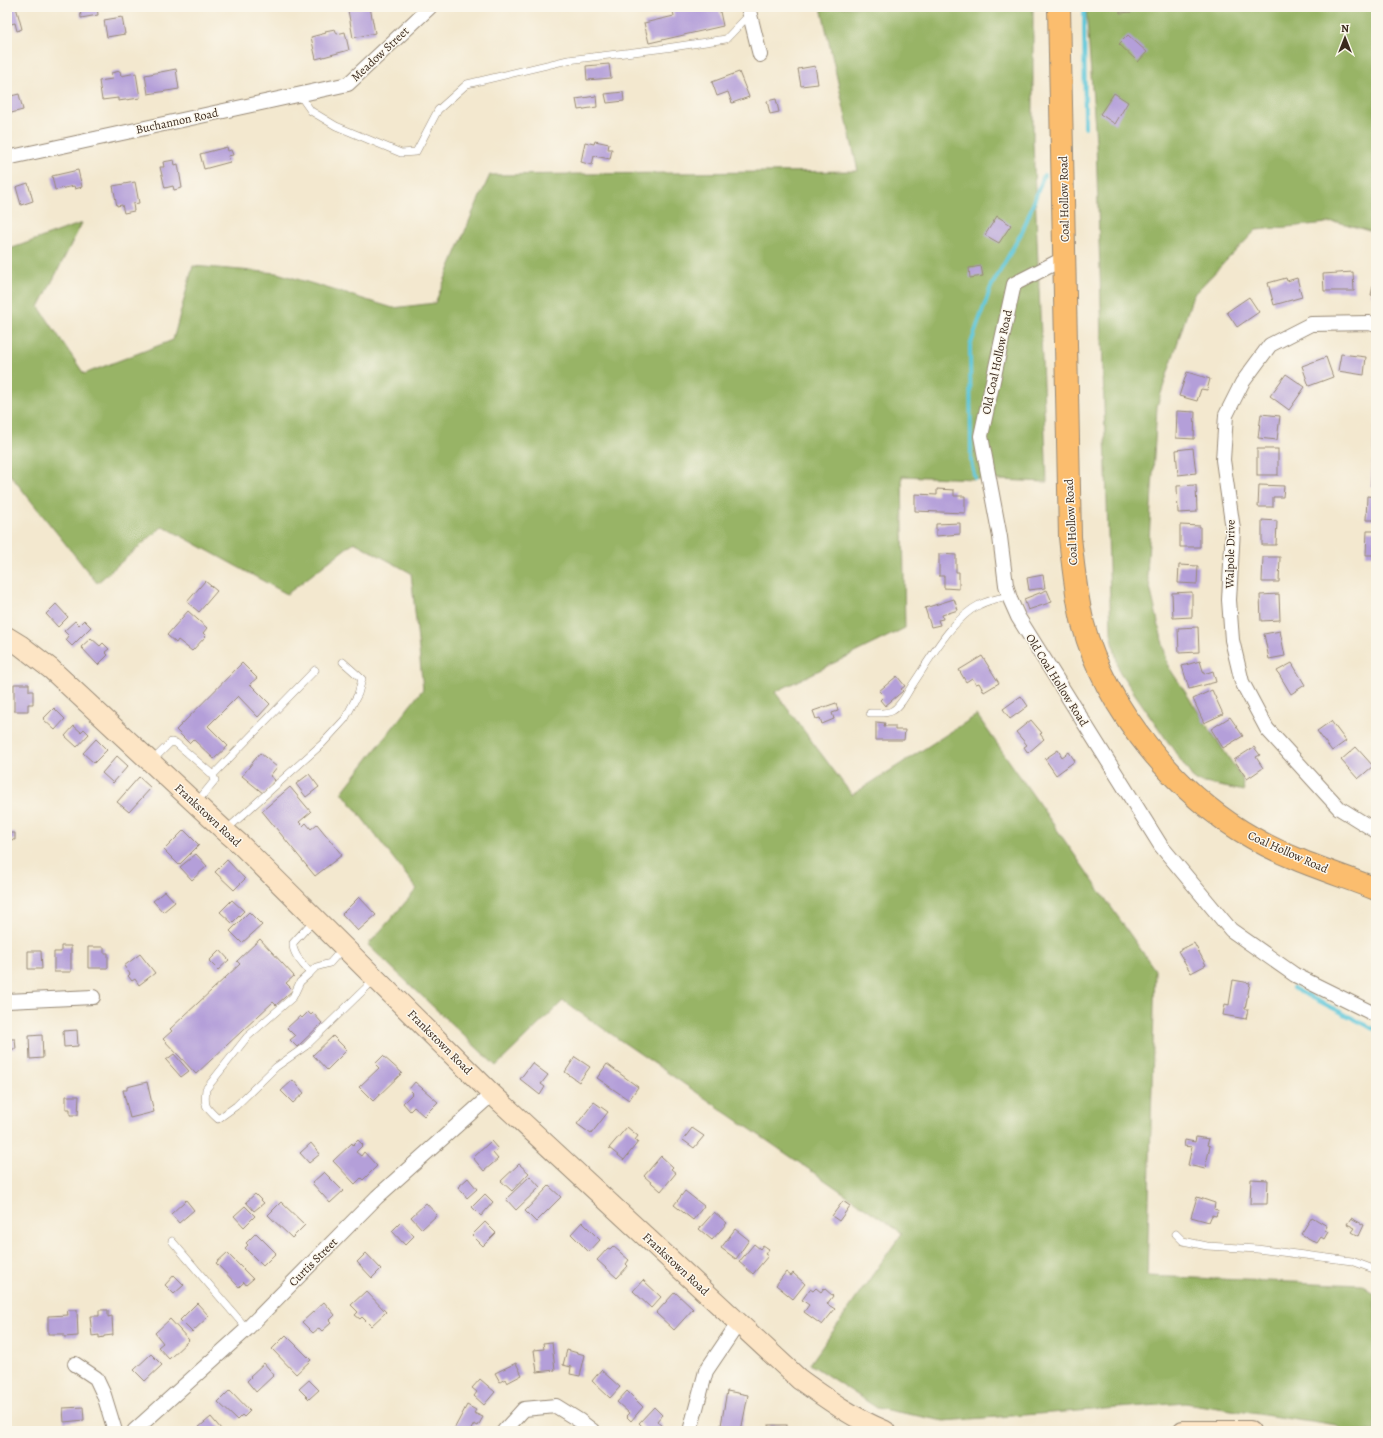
<svg xmlns="http://www.w3.org/2000/svg" width="1383" height="1438" viewBox="0 0 1383 1438" font-family="Alegreya,serif">
<style>
.forest{fill:#98b466;stroke:#6a6f42}
.lines{fill:none;stroke-linecap:round;stroke-linejoin:round}
.stream{stroke:#5ec7da;stroke-width:4}
.building{fill:#b49fd9}
.lane-casing{stroke:#978976;stroke-width:8}
.street-casing{stroke:#978976;stroke-width:16}
.secondary-casing{stroke:#978976;stroke-width:22}
.primary-casing{stroke:#978976;stroke-width:24}
.lane{stroke:#fff;stroke-width:7}
.street{stroke:#fff;stroke-width:14}
.secondary{stroke:#fde5c5;stroke-width:20}
.primary{stroke:#fbbd6e;stroke-width:22}
.labels{text-anchor:middle;dominant-baseline:central;stroke-width:3;stroke-linejoin:round;paint-order:stroke}
.street-label{font-size:12px;fill:#3b2a1e;stroke:#fbf7ec}
</style>
<rect width="100%" height="100%" fill="#fbf7ec"/>
<filter id="ink" filterUnits="userSpaceOnUse"><feTurbulence type="fractalNoise" baseFrequency=".025" numOctaves="2"/><feDisplacementMap in="SourceGraphic" scale="8" xChannelSelector="R" yChannelSelector="G"/><feConvolveMatrix kernelMatrix="1 2 1 2 8 2 1 2 1" color-interpolation-filters="sRGB"/></filter>
<filter id="wash" filterUnits="userSpaceOnUse"><feTurbulence type="fractalNoise" baseFrequency=".012" numOctaves="4" result="noise"/><feDisplacementMap in="SourceGraphic" scale="16" xChannelSelector="R" yChannelSelector="G"/><feGaussianBlur stdDeviation="0.9" result="paint"/><feColorMatrix in="noise" values="0 0 0 0 0 0 0 0 0 0 0 0 0 0 0 0 0 1.4 0 .05"/><feComposite in="paint" operator="in"/></filter>
<g filter="url(#wash)">
<rect width="100%" height="100%" fill="#f3e8cf"/>
<g class="forest">
<path d="M821,7H1033V142L1047,482L902,476L905,628L775,692L852,795L977,715L1155,970L1147,1276L1363,1285L1376,1294V1431H1342L1337,1426L1185,1403L944,1421L877,1408L810,1364L902,1233L563,1001L496,1066L368,945L417,889L342,792L423,689L411,573L354,542L287,594L163,526L97,583L7,471V250L82,223L39,307L84,374L173,340L193,266L277,273L393,308L435,303L473,212L490,175L858,171Z"/>
<path d="M1086,7H1376V233L1338,222L1256,230L1193,295L1157,406L1147,574L1168,666L1242,778L1244,791L1195,781L1119,671L1111,633L1096,141Z"/>
</g>
<g class="lines">
<g class="stream">
<path d="M1084,7L1085,127"/>
<path d="M975,478L971,462L970,346L991,287L1023,230L1044,175"/>
<path d="M1293,988L1376,1030"/>
</g>
</g>
<g id="blocks">
<g class="building">
<path d="M7,7H16L22,29L17,31L15,23L7,25Z"/>
<path d="M80,7H97L98,15L81,18Z"/>
<path d="M364,7H370L375,33L353,38L348,10Z"/>
<path d="M672,7H719L723,26L649,43L644,23L674,16Z"/>
<path d="M1119,7H1132V12L1120,13Z"/>
<path d="M122,17L125,34L107,37L104,20Z"/>
<path d="M335,29L337,34L345,32L349,50L316,59L311,37L326,33L325,31Z"/>
<path d="M1128,35L1147,52L1138,62L1119,44Z"/>
<path d="M609,64L611,78L587,80L586,66Z"/>
<path d="M815,66L818,84L801,86L798,69Z"/>
<path d="M176,69L179,89L148,94L145,75Z"/>
<path d="M120,71L121,76L136,73L140,98L118,101V98L102,100L99,81L112,79L111,73Z"/>
<path d="M739,72L749,97L732,103L728,92L717,96L712,82Z"/>
<path d="M623,92L624,101L607,103L605,94Z"/>
<path d="M1114,93L1128,102L1115,124L1100,114Z"/>
<path d="M19,94L23,110L7,114V97Z"/>
<path d="M596,96L597,107L578,110L576,99Z"/>
<path d="M776,99L779,112L770,114L767,101Z"/>
<path d="M595,141L609,144L608,149H612L610,159L594,156L592,165L581,162L585,142L594,144Z"/>
<path d="M227,147L228,151L231,150L233,155L228,156L230,162L204,169L200,154Z"/>
<path d="M174,160L175,165L178,164L182,188L174,190L173,186L165,188L160,167H164L163,162Z"/>
<path d="M78,170L82,187L75,189L74,186L55,190L52,176Z"/>
<path d="M135,182L139,203L133,204L134,211L124,213L122,205L117,206L113,186Z"/>
<path d="M28,183L33,201L21,205L16,187Z"/>
<path d="M997,216L1011,225L999,243L985,235Z"/>
<path d="M981,266L983,276L970,278L969,268Z"/>
<path d="M1353,272L1354,291H1324L1323,274Z"/>
<path d="M1375,277L1376,278V296L1371,295Z"/>
<path d="M1286,278L1287,281L1297,278L1302,297L1274,305L1268,283Z"/>
<path d="M1249,297L1259,312L1237,327L1227,312Z"/>
<path d="M1341,354L1366,357L1364,375L1338,371Z"/>
<path d="M1326,357L1333,377L1309,386L1302,366Z"/>
<path d="M1187,372L1210,379L1207,390L1201,389L1197,401L1179,396Z"/>
<path d="M1286,374L1305,387L1289,410L1270,396Z"/>
<path d="M1177,411L1195,412L1194,439L1176,438Z"/>
<path d="M1261,414L1280,416L1277,440L1258,438Z"/>
<path d="M1374,428H1376V452H1373Z"/>
<path d="M1193,448L1196,473L1178,475L1176,450Z"/>
<rect x="1257" y="449" width="21" height="26"/>
<path d="M1372,462H1376V486H1371Z"/>
<path d="M1196,485L1197,512L1178,513L1177,486Z"/>
<path d="M1259,485L1284,486L1283,497H1273V507H1258Z"/>
<path d="M937,489L954,490V496H965V513L915,511V494L937,495Z"/>
<path d="M1367,496L1376,497V520H1366Z"/>
<path d="M1262,520L1277,521L1276,545H1262Z"/>
<path d="M960,523V534L936,536V524Z"/>
<path d="M1180,525L1200,526V547H1180Z"/>
<path d="M1367,531H1376V555H1366Z"/>
<path d="M939,554L956,555V572H959V589L944,588V576H939Z"/>
<path d="M1263,557H1280L1279,582H1262Z"/>
<path d="M1179,565L1198,566L1197,584L1178,583Z"/>
<path d="M1043,575L1045,588L1029,590L1027,578Z"/>
<path d="M205,581L217,591L199,612L187,602Z"/>
<path d="M1047,590L1052,602L1028,610L1024,599Z"/>
<path d="M1192,592V617L1173,618L1172,593Z"/>
<path d="M1279,594L1280,620L1261,621L1260,595Z"/>
<path d="M954,599L958,610L942,615L943,619L938,620L940,625L931,627L925,608Z"/>
<path d="M56,604L68,617L58,627L46,614Z"/>
<path d="M188,611L207,628L203,633L206,636L192,651L178,640L176,643L167,635Z"/>
<path d="M84,620L91,627L72,646L66,640L69,636L64,631L75,621L79,625Z"/>
<path d="M1198,627L1199,652L1179,653L1178,628Z"/>
<path d="M1280,631L1285,656L1269,659L1264,634Z"/>
<path d="M91,638L100,646L103,643L109,649L105,652L108,655L98,665L81,647Z"/>
<path d="M982,656L999,683L984,692L979,683L976,684L972,678L966,682L959,670Z"/>
<path d="M1200,661L1204,674L1213,671L1216,682L1189,689L1182,666Z"/>
<path d="M242,663L257,678L250,684L270,704L258,717L238,696L208,726L228,746L214,759L193,739L189,743L176,730Z"/>
<path d="M1292,663L1305,685L1291,694L1277,671Z"/>
<path d="M897,676L905,686L901,689L903,691L885,706L880,700L884,696L879,691Z"/>
<path d="M14,684H29V691H33V704H28V711H14Z"/>
<path d="M1212,690L1223,714L1204,723L1193,699Z"/>
<path d="M1021,696L1028,706L1010,719L1003,709Z"/>
<path d="M836,703L838,711L832,713L834,719L822,724L820,718L816,719L813,711Z"/>
<path d="M54,708L65,719L55,730L43,719Z"/>
<path d="M1230,717L1243,736L1223,748L1211,729Z"/>
<path d="M1031,720L1042,733L1040,734L1044,739L1028,753L1024,747L1027,745L1016,732Z"/>
<path d="M1331,721L1346,741L1332,751L1317,731Z"/>
<path d="M876,722L885,723L884,726H895V730H905L904,740H876Z"/>
<path d="M74,726L81,732L84,729L89,734L77,747L65,736Z"/>
<path d="M96,739L107,750L94,763L83,753Z"/>
<path d="M1254,747L1260,755L1256,757L1263,768L1247,779L1234,760Z"/>
<path d="M1356,747L1373,766L1358,779L1341,760Z"/>
<path d="M1058,750L1062,757L1069,752L1075,761L1056,775L1045,759Z"/>
<path d="M260,753L277,767L270,776L275,780L264,794L242,776Z"/>
<path d="M117,756L128,766L113,783L102,773Z"/>
<path d="M309,774L319,787L306,797L296,784Z"/>
<path d="M139,777L151,788L129,812L117,802Z"/>
<path d="M290,787L311,812L299,822L303,826L306,823L311,829L317,824L342,855L315,876L262,811Z"/>
<path d="M7,827H9V833H15V840L7,839Z"/>
<path d="M184,830L199,845L179,865L164,850Z"/>
<path d="M196,854L207,866L192,880L180,867Z"/>
<path d="M227,860L245,879L234,890L215,872Z"/>
<path d="M165,891L175,902L163,912L153,901Z"/>
<path d="M359,897L376,915L358,931L342,914Z"/>
<path d="M232,900L244,911L232,923L220,912Z"/>
<path d="M249,912L262,925L242,943L230,931Z"/>
<path d="M260,939L294,976L286,983L293,990L276,1005L273,1002L196,1074L163,1039L172,1031L170,1029L240,964L237,961Z"/>
<path d="M1194,943L1206,965L1191,973L1178,951Z"/>
<path d="M61,946H71V972H54V952H61Z"/>
<path d="M88,947H104V953H108V968H88Z"/>
<path d="M220,950L229,960L218,970L209,961Z"/>
<path d="M28,951H41L42,969H28Z"/>
<path d="M140,954L155,973L139,985L135,979L132,981L128,976L130,974L124,966Z"/>
<path d="M1233,980L1250,983L1245,1009H1248L1246,1019L1223,1015L1225,1004L1229,1005Z"/>
<path d="M308,1012L311,1015L313,1013L322,1023L297,1047L290,1040L295,1036L287,1028L300,1016L302,1018Z"/>
<path d="M77,1030L78,1046L64,1047L63,1031Z"/>
<path d="M7,1033H10V1039H15L16,1049H7Z"/>
<path d="M42,1035L43,1058L30,1059L29,1036Z"/>
<path d="M333,1036L347,1050L327,1070L313,1055Z"/>
<path d="M174,1054L189,1071L181,1077L166,1060Z"/>
<path d="M383,1056L402,1073L373,1101L359,1087L379,1068L375,1064Z"/>
<path d="M575,1057L590,1067L579,1082L565,1072Z"/>
<path d="M532,1063L548,1075L541,1084L545,1087L540,1095L520,1079Z"/>
<path d="M607,1064L638,1087L629,1100L597,1078Z"/>
<path d="M293,1080L304,1093L293,1103L281,1091Z"/>
<path d="M147,1082L154,1112L130,1118L123,1090H127V1087Z"/>
<path d="M415,1082L438,1102L424,1116L414,1107L410,1111L403,1103L413,1093L409,1089Z"/>
<path d="M66,1096H79L78,1115H70V1109H66Z"/>
<path d="M594,1102L608,1112L591,1134L577,1124Z"/>
<path d="M627,1127L638,1136L635,1140L638,1142L624,1160L609,1148Z"/>
<path d="M692,1128L704,1136L694,1148L683,1140Z"/>
<path d="M1196,1137L1209,1139L1207,1145L1210,1146L1205,1169L1188,1165L1192,1147L1184,1146L1185,1140L1195,1142Z"/>
<path d="M358,1140L363,1145L356,1152L361,1156L364,1152L377,1166L363,1180L361,1178L355,1184L333,1161L352,1143L353,1145Z"/>
<path d="M491,1141L498,1149L493,1153L498,1159L484,1171L473,1158Z"/>
<path d="M311,1143L320,1154L309,1163L300,1153Z"/>
<path d="M661,1156L673,1167L671,1169L676,1173L661,1191L644,1176Z"/>
<path d="M519,1164L529,1173L512,1191L501,1181Z"/>
<path d="M324,1172L343,1191L330,1203L312,1183Z"/>
<path d="M530,1176L540,1187L516,1210L506,1199Z"/>
<path d="M468,1178L477,1189L467,1198L458,1187Z"/>
<path d="M1251,1179L1268,1180L1267,1204H1250Z"/>
<path d="M549,1186L561,1197L536,1222L525,1211Z"/>
<path d="M685,1191L704,1206L693,1220L674,1205Z"/>
<path d="M255,1194L264,1203L254,1211L246,1202Z"/>
<path d="M485,1194L493,1202L481,1216L472,1207Z"/>
<path d="M1197,1197L1215,1203L1214,1209L1218,1210L1216,1216L1212,1215L1209,1222L1191,1217Z"/>
<path d="M186,1200L194,1210L179,1223L171,1214Z"/>
<path d="M843,1201L850,1206L839,1221L832,1216Z"/>
<path d="M281,1202L305,1225L292,1238L268,1215Z"/>
<path d="M426,1203L437,1215L422,1229L411,1217Z"/>
<path d="M245,1206L255,1216L244,1227L234,1216Z"/>
<path d="M714,1212L727,1223L712,1240L699,1229Z"/>
<path d="M1312,1217L1327,1226L1325,1230L1328,1232L1324,1239L1321,1237L1317,1243L1301,1234Z"/>
<path d="M1351,1218L1364,1225L1359,1236L1352,1232L1355,1228L1347,1224Z"/>
<path d="M401,1222L414,1236L405,1245L392,1231Z"/>
<path d="M485,1222L496,1233L483,1246L472,1235Z"/>
<path d="M582,1222L600,1240L589,1252L571,1234Z"/>
<path d="M735,1229L749,1240L736,1259L721,1248Z"/>
<path d="M256,1233L276,1253L263,1266L245,1248L248,1245L246,1243Z"/>
<path d="M754,1244L760,1249L763,1245L769,1249L765,1254L768,1256L753,1274L739,1262Z"/>
<path d="M613,1246L629,1260L626,1264L628,1266L617,1278L597,1260L608,1248L610,1249Z"/>
<path d="M227,1253L253,1279L246,1285L244,1282L239,1287L216,1263Z"/>
<path d="M366,1253L381,1269L372,1278L357,1262Z"/>
<path d="M786,1272L791,1276L793,1273L805,1284L793,1299L776,1285Z"/>
<path d="M174,1275L184,1285L174,1294L165,1285Z"/>
<path d="M643,1280L661,1297L651,1308L633,1291Z"/>
<path d="M816,1288L821,1292L824,1288L833,1296L827,1304L835,1309L822,1325L804,1312L809,1305L802,1300L810,1289L813,1291Z"/>
<path d="M366,1291L386,1312L371,1326L362,1317L360,1319L355,1315L358,1312L351,1305Z"/>
<path d="M675,1292L693,1309L674,1330L656,1313Z"/>
<path d="M324,1302L335,1315L329,1321L331,1323L322,1331L319,1328L313,1333L302,1322Z"/>
<path d="M197,1303L209,1316L192,1332L180,1320Z"/>
<path d="M67,1310H77L78,1336L64,1337V1334H48V1316L68,1315Z"/>
<path d="M99,1310H108V1317L112,1316L113,1335L104,1336V1337L99,1338V1335L92,1336L90,1316H99Z"/>
<path d="M170,1319L189,1340L169,1359L158,1347L163,1343L155,1333Z"/>
<path d="M286,1335L311,1360L296,1374L272,1349Z"/>
<path d="M552,1342L555,1370L537,1372L534,1350L544,1349L543,1343Z"/>
<path d="M567,1350L585,1355L580,1376L570,1374L571,1367L563,1365Z"/>
<path d="M151,1354L162,1365L145,1381L134,1370Z"/>
<path d="M264,1363L274,1375L256,1392L247,1381L251,1377L250,1376Z"/>
<path d="M516,1363L522,1375L507,1383L505,1379L500,1382L495,1373Z"/>
<path d="M601,1370L620,1387L610,1398L592,1381Z"/>
<path d="M480,1379L495,1392L484,1405L474,1396L477,1392L472,1388Z"/>
<path d="M309,1380L319,1390L309,1399L299,1389Z"/>
<path d="M230,1390L250,1411L244,1417L242,1415L237,1420L218,1402Z"/>
<path d="M627,1391L643,1407L631,1421L626,1416L629,1413L617,1402Z"/>
<path d="M727,1391L748,1395L741,1431H720Z"/>
<path d="M467,1405L476,1410L474,1413L483,1417L478,1426L474,1424L470,1431H453Z"/>
<path d="M83,1407L84,1420L64,1422L63,1408Z"/>
<path d="M654,1407L662,1415L657,1421L663,1426L658,1431H647L639,1423Z"/>
<path d="M211,1417L221,1429L219,1431H200L198,1428Z"/>
<rect x="769" y="1425" width="18" height="6"/>
</g>
</g>
</g>
<g filter="url(#ink)">
<use href="#blocks" fill-opacity="0" stroke="#978976" stroke-width="1"/>
<g class="lines">
<defs>
<g id="lane">
<path d="M299,94L311,111L336,126L401,153L416,152L438,110L467,84L568,60L666,48L726,39L750,14"/>
<path d="M870,713C877,713 886,714 892,711C900,707 906,695 911,687C929,661 951,619 979,605C988,600 999,598 1009,596"/>
<path d="M151,762L171,742L176,743L213,775L215,780L197,802"/>
<path d="M213,775L315,670"/>
<path d="M226,830L322,744L345,719L358,694L362,679L343,662"/>
<path d="M315,919L293,943C292,954 304,965 310,973L316,967L330,963L343,948"/>
<path d="M310,973L300,982L293,997L247,1037L206,1089C204,1106 205,1107 218,1119L236,1106L276,1067L306,1046L375,979"/>
<path d="M1176,1234L1183,1241L1207,1246L1257,1249L1352,1261L1376,1270"/>
<path d="M172,1241L247,1329"/>
</g>
<g id="street">
<path d="M748,7L760,55"/>
<path d="M7,158L348,84L430,7"/>
<path d="M1065,258L1014,284L981,436L1000,537L1006,585L1010,599L1018,617L1161,846L1231,930L1295,975L1376,1015"/>
<path d="M1376,325L1370,323L1311,324L1270,345L1242,383L1226,415L1223,460L1233,529L1229,600L1232,640L1242,682L1267,729L1339,808L1376,831"/>
<path d="M7,1001L93,997"/>
<path d="M75,1364L96,1378L104,1395L115,1431"/>
<path d="M134,1431L247,1329L377,1197L492,1094"/>
<path d="M504,1431L524,1409L556,1406L580,1421L593,1431"/>
<path d="M690,1431L706,1371L739,1322"/>
</g>
<g id="secondary">
<path d="M7,637L20,645L51,669L225,831L240,844L492,1094L799,1379C827,1399 853,1418 885,1431"/>
<path d="M1183,1431H1250"/>
</g>
<path id="primary" d="M1059,7L1070,537C1073,566 1076,596 1083,624C1105,708 1178,796 1253,838C1291,860 1335,873 1376,889"/>
</defs>
<use href="#lane" class="lane-casing"/>
<use href="#street" class="street-casing"/>
<use href="#secondary" class="secondary-casing"/>
<use href="#primary" class="primary-casing"/>
<use href="#lane" class="lane"/>
<use href="#street" class="street"/>
<use href="#secondary" class="secondary"/>
<use href="#primary" class="primary"/>
</g>
</g>
<g class="labels">
<g class="street-label">
<text transform="translate(380 54) rotate(-43)">Meadow Street</text>
<text transform="translate(177 121) rotate(-12)">Buchannon Road</text>
<text transform="translate(1064 199) rotate(-91)">Coal Hollow Road</text>
<text transform="translate(997 362) rotate(-78)">Old Coal Hollow Road</text>
<text transform="translate(1071 522) rotate(-93)">Coal Hollow Road</text>
<text transform="translate(1230 554) rotate(-89)">Walpole Drive</text>
<text transform="translate(1057 680) rotate(58)">Old Coal Hollow Road</text>
<text transform="translate(208 815) rotate(43)">Frankstown Road</text>
<text transform="translate(1288 852) rotate(24)">Coal Hollow Road</text>
<text transform="translate(440 1042) rotate(45)">Frankstown Road</text>
<text transform="translate(313 1262) rotate(-45)">Curtis Street</text>
<text transform="translate(676 1264) rotate(43)">Frankstown Road</text>
</g>
</g>
<rect width="1383" height="1438" fill="none" stroke="#fbf7ec" stroke-width="24"/>
<g transform="translate(1345 38)" stroke="#fbf7ec" stroke-width="3" paint-order="stroke">
<path d="M0-3L7 15L0 10L-7 15Z" fill="#3b2a1e"/>
<text y="-6" font-size="11" font-weight="bold" text-anchor="middle" fill="#3b2a1e">N</text>
</g>
</svg>
